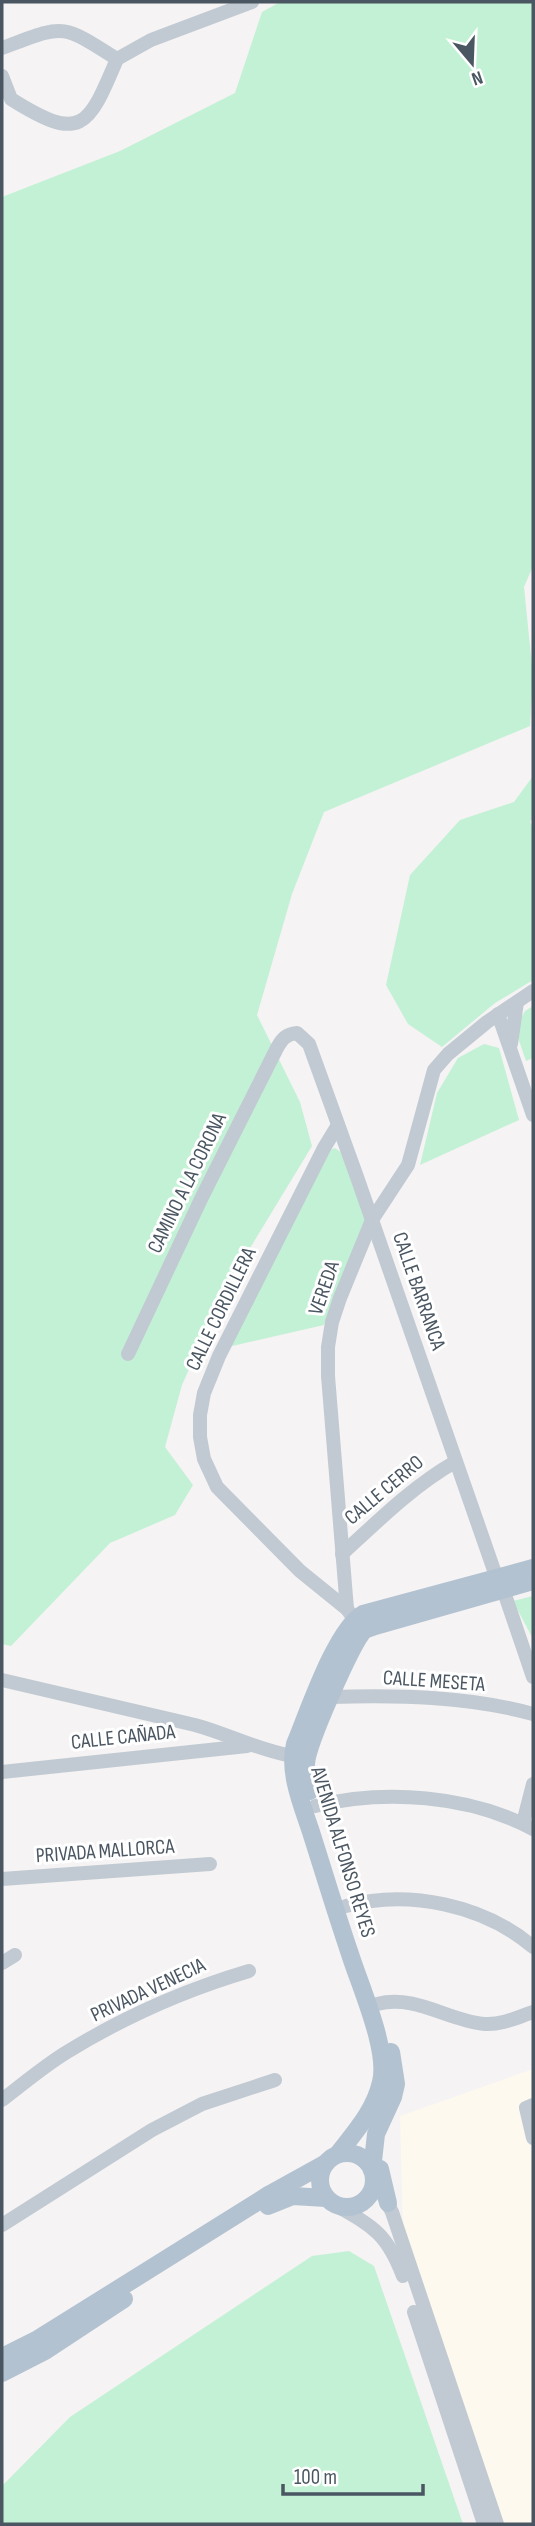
<svg xmlns="http://www.w3.org/2000/svg" width="535" height="2526" viewBox="0 0 535 2526" font-family="'Sofia Sans Condensed',sans-serif">
<style>
.commercial{fill:#fdf9ef}
.green{fill:#c3f1d5}
.lines{fill:none;stroke-linecap:round;stroke-linejoin:round}
.minor{stroke:#c1cad2;stroke-width:14}
.major{stroke:#b3c2d1;stroke-width:18}
.labels{text-anchor:middle;dominant-baseline:central;stroke-width:6;stroke-linejoin:round;paint-order:stroke}
.street-label{font-size:21px;fill:#4a5661;stroke:#fff}
</style>
<rect width="100%" height="100%" fill="#f5f3f3"/>
<path class="commercial" d="M533,2069V2524H503L403,2232L400,2116Z"/>
<g class="green">
<path d="M280,2H533V566L524,587L533,676L530,726L324,812L292,894L257,1015L300,1102L312,1146L224,1291L182,1385L165,1447L193,1485L175,1515L110,1543L11,1646L2,1644V197L120,151L235,93L262,12Z"/>
<path d="M533,776V819L530,821L533,829V980L495,1003L442,1047L408,1024L386,985L410,875L460,820L514,802Z"/>
<path d="M533,1006V1058L526,1061L515,1029L525,1011Z"/>
<path d="M484,1044L499,1048L519,1120L420,1165L437,1093L458,1058Z"/>
<path d="M335,1148L342,1153L367,1224L324,1325L228,1347L325,1152Z"/>
<path d="M533,1596V1639L513,1601Z"/>
<path d="M349,2251L374,2266L463,2524H2V2486L70,2417L312,2256Z"/>
</g>
<g class="lines">
<g class="minor">
<path d="M2,48C65,25 59,22 117,59L151,40L252,2"/>
<path d="M2,76L11,99C81,143 88,128 117,59"/>
<path d="M498,1014L533,1115"/>
<path d="M511,1044L517,1002"/>
<path d="M338,1125L324,1148L219,1356L204,1393L200,1415V1437L204,1459L217,1487L300,1571L347,1609"/>
<path d="M128,1354L202,1197L277,1048C282,1039 286,1034 297,1033L309,1044L357,1177L496,1576"/>
<path d="M342,1554C378,1521 413,1486 455,1462"/>
<path d="M503,1589L533,1677"/>
<path d="M354,1619L347,1609L328,1376V1347L332,1322L340,1298L372,1220L408,1165L434,1070L448,1054L487,1022L533,991"/>
<path d="M2,1680L195,1725C228,1734 258,1750 292,1756"/>
<path d="M331,1697C398,1695 467,1696 533,1714"/>
<path d="M2,1772L247,1746"/>
<path d="M315,1806C385,1789 469,1795 533,1829"/>
<path d="M523,1823L533,1784"/>
<path d="M2,1879L210,1864"/>
<path d="M346,1906C408,1889 484,1905 533,1947"/>
<path d="M2,1963L15,1955"/>
<path d="M377,2004C416,1994 448,2021 485,2024C502,2025 518,2017 533,2012"/>
<path d="M2,2100C23,2084 44,2066 67,2052C124,2017 185,1990 249,1971"/>
<path d="M533,2105L526,2108L533,2138"/>
<path d="M383,2195L392,2212L497,2524"/>
<path d="M337,2206C374,2227 387,2234 403,2276"/>
<path d="M2,2225L152,2130L202,2104L275,2080"/>
<path d="M414,2312L484,2524"/>
</g>
<g class="major">
<path d="M310,1791C308,1782 305,1773 306,1764C307,1744 351,1645 364,1630L375,1626L533,1581"/>
<circle cx="347" cy="2180" r="27"/>
<path d="M338,2154C355,2132 375,2110 381,2082C389,2050 360,1986 350,1954C336,1913 324,1873 311,1832C302,1805 288,1772 295,1744C308,1713 336,1629 363,1614L533,1568"/>
<path d="M380,2169L388,2203"/>
<path d="M372,2170L376,2134L393,2097L396,2084L391,2052"/>
<path d="M268,2206L293,2196L326,2198"/>
<path d="M2,2357L38,2339L270,2194L326,2163"/>
<path d="M2,2373L45,2351L124,2299"/>
</g>
</g>
<g class="labels">
<g class="street-label">
<text transform="translate(187 1183) rotate(-64)">CAMINO A LA CORONA</text>
<text transform="translate(324 1288) rotate(-71)">VEREDA</text>
<text transform="translate(419 1291) rotate(71)">CALLE BARRANCA</text>
<text transform="translate(221 1309) rotate(-64)">CALLE CORDILLERA</text>
<text transform="translate(384 1490) rotate(-40)">CALLE CERRO</text>
<text transform="translate(434 1681) rotate(4)">CALLE MESETA</text>
<text transform="translate(123 1737) rotate(-6)">CALLE CAÑADA</text>
<text transform="translate(105 1851) rotate(-4)">PRIVADA MALLORCA</text>
<text transform="translate(343 1852) rotate(73)">AVENIDA ALFONSO REYES</text>
<text transform="translate(148 1990) rotate(-25)">PRIVADA VENECIA</text>
</g>
</g>
<rect width="535" height="2526" fill="none" stroke="#4a5661" stroke-width="7"/>
<g transform="translate(472 63) rotate(161)" stroke="#ffffff" stroke-width="5" paint-order="stroke">
<path d="M0-5L12 26L0 18L-12 26Z" fill="#4a5661"/>
<text y="-10" font-size="19" font-weight="bold" text-anchor="middle" fill="#4a5661">N</text>
</g>
<path d="M283 2484v10h140v-10" fill="none" stroke="#4a5661" stroke-width="3.5"/>
<text x="294" y="2484" font-size="21" fill="#4a5661" stroke="#ffffff" stroke-width="5" paint-order="stroke">100 m</text>
</svg>
